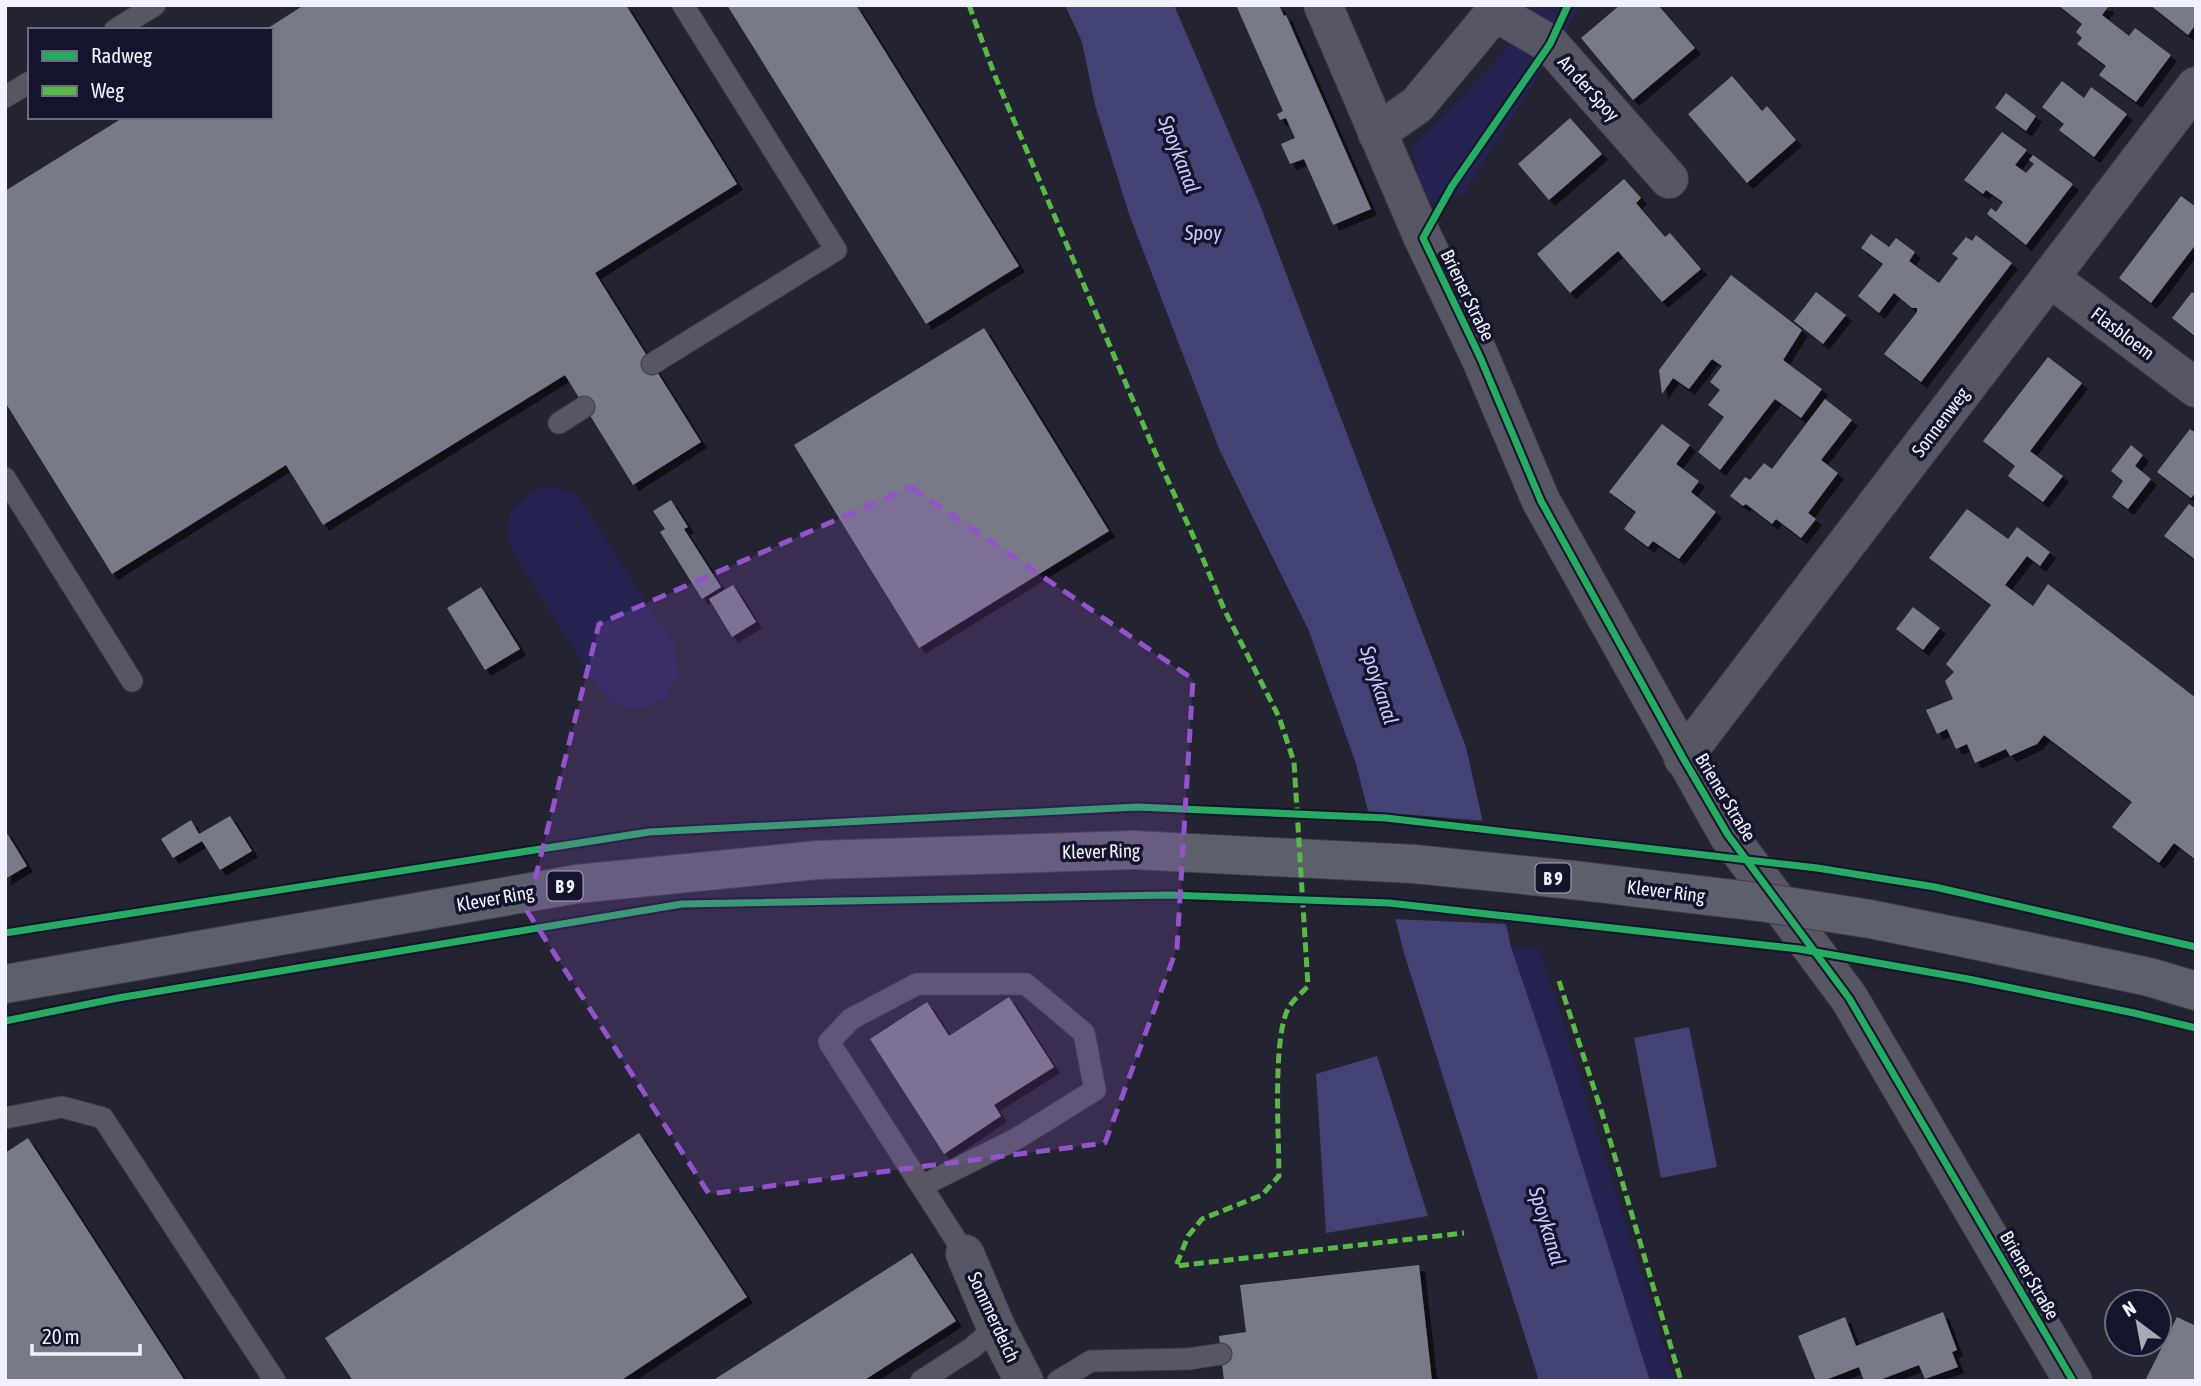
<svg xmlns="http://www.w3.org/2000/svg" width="2201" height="1386" viewBox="0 0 2201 1386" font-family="'Asap Condensed',sans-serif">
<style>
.green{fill:#25234f}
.water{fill:#424374}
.pier{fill:#232331}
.building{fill:#797a87;filter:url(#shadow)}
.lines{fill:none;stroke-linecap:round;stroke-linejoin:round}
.lane-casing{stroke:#3e3e49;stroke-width:23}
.street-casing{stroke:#3e3e49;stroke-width:40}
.secondary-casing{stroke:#3e3e49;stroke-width:40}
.primary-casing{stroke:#3e3e49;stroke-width:40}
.lane{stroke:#565762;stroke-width:21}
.street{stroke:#565762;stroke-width:38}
.secondary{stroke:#575763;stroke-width:38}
.primary{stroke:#5e5f6d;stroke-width:38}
.primary-bridge-casing{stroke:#3e3e49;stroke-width:40;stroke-linecap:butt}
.primary-bridge{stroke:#5e5f6d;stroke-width:38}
.quiet{stroke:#58b947;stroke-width:5;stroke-dasharray:10 5;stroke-linecap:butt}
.cycleway-casing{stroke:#14142c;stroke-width:11}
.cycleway{stroke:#26ab63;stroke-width:7}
.marked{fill:#9354cb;fill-opacity:0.2;stroke:#9354cb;stroke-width:5;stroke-dasharray:14 9;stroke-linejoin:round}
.labels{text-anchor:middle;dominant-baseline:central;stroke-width:7;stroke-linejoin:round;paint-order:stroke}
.shield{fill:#14142c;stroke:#afafbe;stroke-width:2}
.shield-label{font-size:18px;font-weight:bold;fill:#f1f2fd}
.street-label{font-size:19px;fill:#f1f2fd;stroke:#14142c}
.water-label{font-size:21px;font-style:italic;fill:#c7ccfe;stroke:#14142c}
</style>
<defs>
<filter id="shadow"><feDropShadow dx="6" dy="6" stdDeviation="0" flood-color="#0009"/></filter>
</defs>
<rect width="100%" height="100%" fill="#232331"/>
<g class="green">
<path d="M1530,5H1582L1465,193L1424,205L1412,147L1503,53Z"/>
<path d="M554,486L578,496L673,643L679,675L664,700L637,709L614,704L598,687L517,560L507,538L510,513L530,491Z"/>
<path d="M1511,947L1540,949L1675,1381H1650L1550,1062Z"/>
</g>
<g class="water">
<path d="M1065,5H1174L1260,205L1466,747L1511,947L1550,1062L1650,1381H1539L1404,953L1356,764L1309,631L1220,451L1129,214L1095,105L1082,42Z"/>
<path d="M1689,1027L1717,1167L1661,1178L1634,1038Z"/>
<path d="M1377,1056L1428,1216L1326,1233L1316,1074Z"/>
</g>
<path class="pier" d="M1364,811L1486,821L1509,924L1392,919Z"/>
<g class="building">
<path d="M304,5H626L737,184L595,273L701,442L633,485L565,375L323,525L286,465L112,574L5,402V191L124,117H271V30H265Z"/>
<path d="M727,5H856L1019,266L926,324Z"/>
<path d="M1236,5H1279L1284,16L1286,15L1371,209L1333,225L1304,159L1290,164L1281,144L1295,138L1286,118L1280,120L1277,114L1283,111Z"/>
<path d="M1620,5H1658L1695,48L1633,100L1581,38Z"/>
<path d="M2058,5H2106L2108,7L2102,15L2129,36L2135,28L2171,55L2136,102L2099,75L2106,66L2077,44L2082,38L2076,32L2082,24Z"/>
<path d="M2150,5H2196V24L2188,35Z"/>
<path d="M1732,76L1762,111L1767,106L1796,140L1747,183L1688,114Z"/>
<path d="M2062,81L2084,98L2091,87L2127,114L2094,157L2059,130L2064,124L2042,107Z"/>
<path d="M2006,93L2036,116L2026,131L1995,108Z"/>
<path d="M1570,118L1602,154L1549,200L1518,164Z"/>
<path d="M2002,132L2027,150L2015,165L2026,173L2034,164L2029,160L2033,155L2073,184L2026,245L1987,214L1991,208L1996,212L2003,202L1986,190L1983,194L1964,180Z"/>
<path d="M1624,179L1641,198L1636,203L1665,237L1670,233L1701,269L1662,302L1618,251L1570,293L1537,254Z"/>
<path d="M2181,196L2196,207V244L2151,303L2119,278Z"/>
<path d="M1871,234L1889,247L1896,238L1915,252L1909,261L1939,283L1958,258L1952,254L1966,237L1972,241L1976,235L2012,263L1921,382L1884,354L1917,312V308H1912L1894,293L1879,313L1858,296L1883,264L1861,248Z"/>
<path d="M1731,275L1802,330L1783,360L1822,389L1801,418L1775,399L1720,470L1698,452L1724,417L1708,405L1720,390L1710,382L1722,366L1712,359L1689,389L1673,378L1662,394L1659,370Z"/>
<path d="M1816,292L1846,315L1823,344L1794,321Z"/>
<path d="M2192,292L2196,295V337L2172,318Z"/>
<path d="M984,328L1109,531L919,648L794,445Z"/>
<path d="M2048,357L2082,383L2030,451L2063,476L2043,502L2008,476L2015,466L1983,441Z"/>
<path d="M1825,399L1852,420L1821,460L1838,473L1808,513L1816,519L1801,538L1776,519L1772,524L1746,504L1743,506L1730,496L1745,477L1750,480L1764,463L1772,469Z"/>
<path d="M1662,424L1690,445L1676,464L1699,481L1691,492L1716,512L1679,559L1653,541L1648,547L1624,529L1636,512L1609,492Z"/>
<path d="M2190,429L2196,433V492L2191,498L2157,472Z"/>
<path d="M2131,445L2143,455L2135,466L2151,479L2128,509L2112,497L2123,481L2111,471Z"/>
<path d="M671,500L688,527L684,529L721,587L702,599L660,532L665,529L653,511Z"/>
<path d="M2189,504L2196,509V560L2164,536Z"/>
<path d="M1967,509L2008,539L2017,527L2050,552L2040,566L2027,556L2005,585L2033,606L2048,584L2196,698V860L2174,843L2159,863L2112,827L2132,802L2044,735L2037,744L2010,756L2006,749L1975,763L1967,744L1956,749L1947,729L1937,734L1926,710L1953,699L1945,681L1954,672L1946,664L1991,605L1929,558Z"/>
<path d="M733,585L756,622L732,637L709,599Z"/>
<path d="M481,587L520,649L485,670L447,608Z"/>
<path d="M1913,607L1940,628L1923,650L1896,629Z"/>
<path d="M230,816L252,851L220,870L202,841L173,858L161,839L191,820L199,834Z"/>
<path d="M5,830L27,866L5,879Z"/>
<path d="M1009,997L1054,1067L994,1105L1001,1116L944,1154L870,1039L927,1002L949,1036Z"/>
<path d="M639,1133L747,1297L620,1381H353L325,1338Z"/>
<path d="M28,1138L185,1381H5V1153Z"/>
<path d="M912,1253L956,1321L863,1381H712Z"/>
<path d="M1419,1265L1432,1381H1224L1219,1336L1246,1332L1240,1285Z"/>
<path d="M1943,1312L1957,1350L1952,1352L1958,1367L1925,1379L1919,1365L1877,1381H1864L1859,1367L1823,1381H1816L1798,1336L1845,1317L1856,1346Z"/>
<path d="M2177,1317L2196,1326V1381H2145Z"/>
</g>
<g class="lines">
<defs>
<g id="lane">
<path d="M115,30L155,5"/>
<path d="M5,97L30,82"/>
<path d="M652,364L836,250L683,5"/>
<path d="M559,423L584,407"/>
<path d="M5,478L132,681"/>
<path d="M5,1118L62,1107L103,1118L275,1381"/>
<path d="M922,1186L1016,1139L1095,1090L1084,1033L1026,984H917L851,1019L829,1042L965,1254"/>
<path d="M921,1381L972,1348L996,1327"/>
<path d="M1058,1381L1091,1361L1188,1359L1221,1354"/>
</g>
<g id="street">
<path d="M1495,12L1550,44L1669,179"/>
<path d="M1377,133L1417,105L1495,12L1498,5"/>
<path d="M2050,278L2196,388"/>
<path d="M1683,758L2196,86"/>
<path d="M965,1254L996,1327L1024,1381"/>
</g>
<path id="secondary" d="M1323,5L1423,238L1480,357L1541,501L1728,835L1849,998L2073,1381"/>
<g id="primary">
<path d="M1969,939L2149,977L2196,991"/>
<path d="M5,984L577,884L817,860L1133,850"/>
</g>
</defs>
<use href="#lane" class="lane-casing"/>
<use href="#street" class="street-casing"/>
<use href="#secondary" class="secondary-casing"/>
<use href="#primary" class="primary-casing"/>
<use href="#lane" class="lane"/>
<use href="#street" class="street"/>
<use href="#secondary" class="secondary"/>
<use href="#primary" class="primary"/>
<defs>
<path id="primary-bridge" d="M1133,850L1414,864L1573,880L1767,903L1870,919L1969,939"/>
</defs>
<use href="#primary-bridge" class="primary-bridge-casing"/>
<use href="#primary-bridge" class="primary-bridge"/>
<g class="quiet">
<path d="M969,5L995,76L1155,452L1195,540L1224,609L1279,717L1294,762L1308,986C1302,993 1294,999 1289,1007C1272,1036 1279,1139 1279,1176L1262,1195L1202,1219L1188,1236L1176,1266L1464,1233"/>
<path d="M1559,981L1602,1113L1681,1381"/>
</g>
<defs>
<g id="cycleway">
<path d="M1568,5L1550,44L1452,186L1423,238L1480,357L1541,501L1683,758L1728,835L1849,998L2073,1381"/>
<path d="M5,933L649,832L1137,807L1386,818L1817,868L1935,887L2196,947"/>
<path d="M5,1021L118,998L682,904L1169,895L1389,903L1799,949L1968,979L2134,1013L2196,1028"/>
</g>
</defs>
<use href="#cycleway" class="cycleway-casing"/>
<use href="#cycleway" class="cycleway"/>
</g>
<path class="marked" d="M911,487L1193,679L1177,948L1105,1143L709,1194L527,911L599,624Z"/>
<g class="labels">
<g class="shield">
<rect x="1535.5" y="863.5" width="35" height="29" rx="5"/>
<rect x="547.5" y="871.5" width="35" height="29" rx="5"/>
</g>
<g class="shield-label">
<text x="1553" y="878">B 9</text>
<text x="565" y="886">B 9</text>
</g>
<g class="street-label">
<text transform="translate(1589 88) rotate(48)">An der Spoy</text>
<text transform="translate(1468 295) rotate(64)">Briener Straße</text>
<text transform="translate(2123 333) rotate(37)">Flasbloem</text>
<text transform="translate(1940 422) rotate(-53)">Sonnenweg</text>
<text transform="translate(1726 797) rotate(59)">Briener Straße</text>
<text transform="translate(1101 851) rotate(-1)">Klever Ring</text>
<text transform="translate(1666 891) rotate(7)">Klever Ring</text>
<text transform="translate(495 898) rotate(-10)">Klever Ring</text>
<text transform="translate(2030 1275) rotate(60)">Briener Straße</text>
<text transform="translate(994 1317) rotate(65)">Sommerdeich</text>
</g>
<g class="water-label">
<text transform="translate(1180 154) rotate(69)">Spoykanal</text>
<text x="1203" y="232">Spoy</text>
<text transform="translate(1380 685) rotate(72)">Spoykanal</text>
<text transform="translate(1548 1226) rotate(73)">Spoykanal</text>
</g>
</g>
<rect width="2201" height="1386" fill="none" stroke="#f1f2fd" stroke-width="14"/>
<rect x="28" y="28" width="245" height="91" fill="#14142c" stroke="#6c6d80" stroke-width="2"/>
<rect x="42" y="51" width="35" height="10" fill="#26ab63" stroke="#6c6d80" stroke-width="2"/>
<text x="91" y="63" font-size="21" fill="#f1f2fd">Radweg</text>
<rect x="42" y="86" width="35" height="10" fill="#58b947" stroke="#6c6d80" stroke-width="2"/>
<text x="91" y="98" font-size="21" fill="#f1f2fd">Weg</text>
<g transform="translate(2138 1323) rotate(328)"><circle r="33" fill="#14142c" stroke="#6c6d80" stroke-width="2"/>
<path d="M0-5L12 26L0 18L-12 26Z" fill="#a9aab6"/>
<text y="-10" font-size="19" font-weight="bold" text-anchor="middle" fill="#f1f2fd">N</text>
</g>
<path d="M32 1344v10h108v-10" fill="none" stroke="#f1f2fd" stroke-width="3.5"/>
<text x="42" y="1344" font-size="21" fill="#f1f2fd" stroke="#14142c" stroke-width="5" paint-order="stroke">20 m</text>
</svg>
